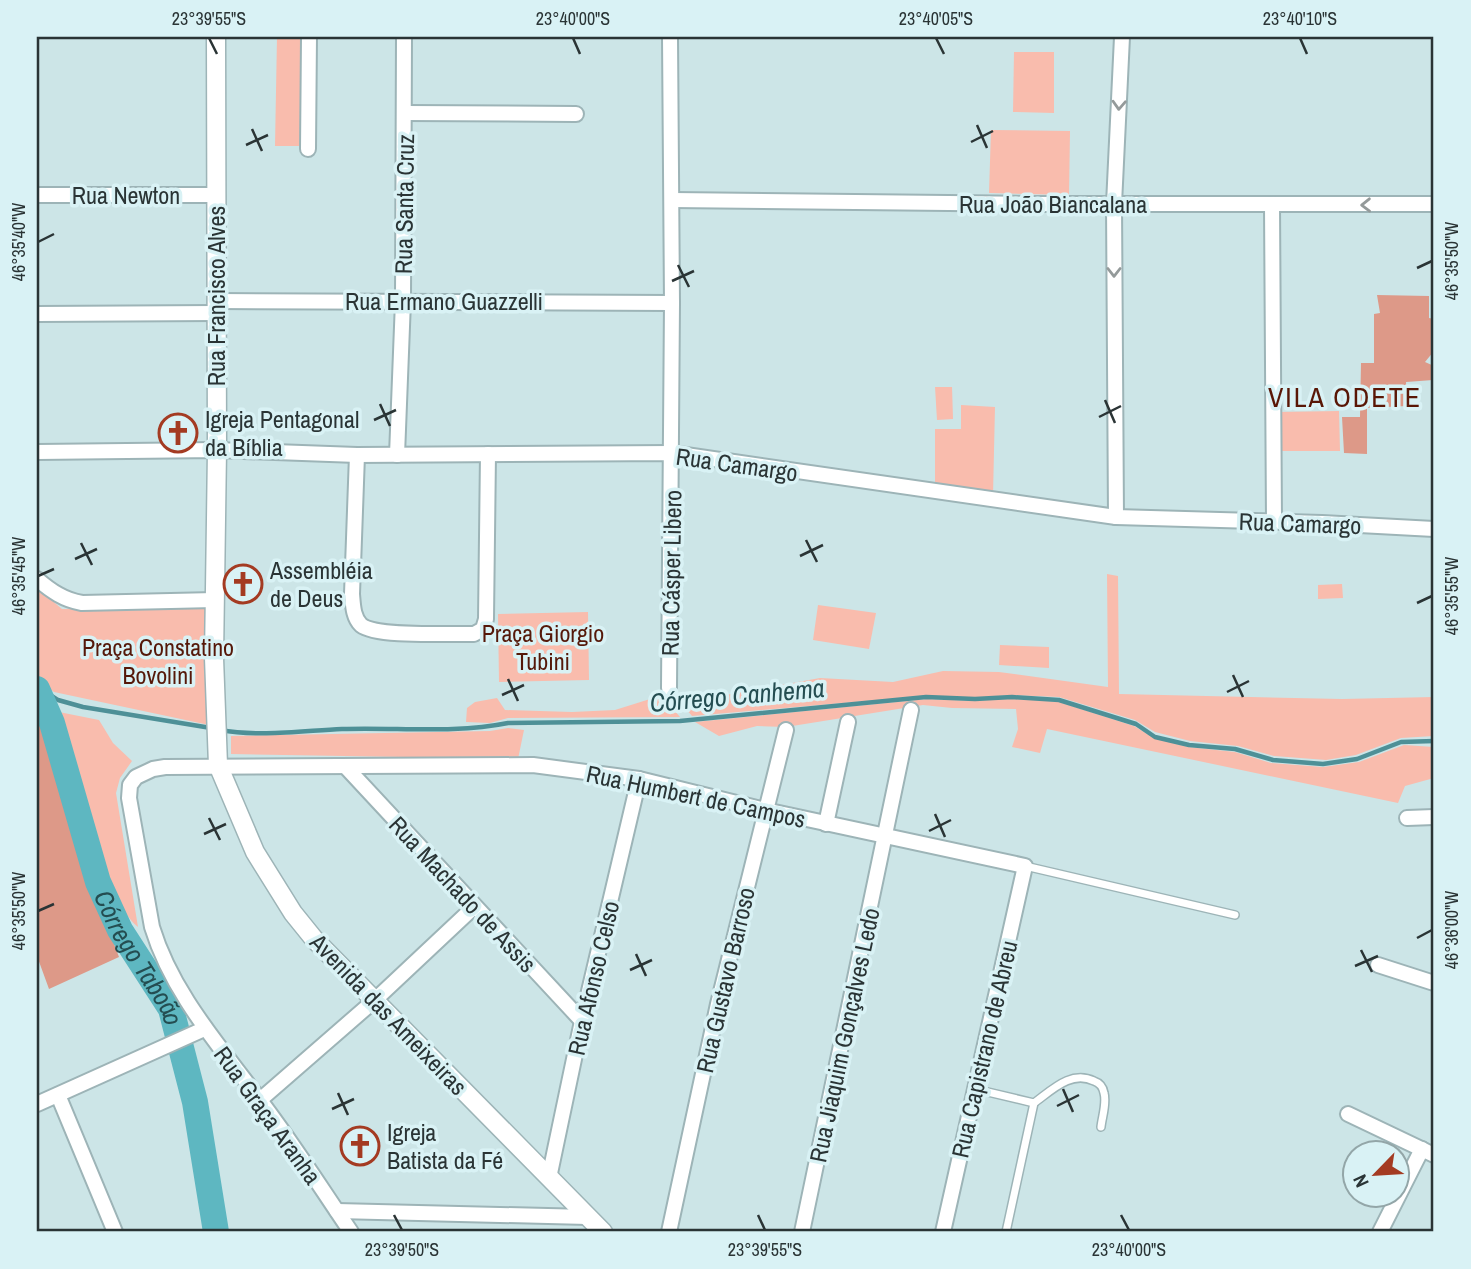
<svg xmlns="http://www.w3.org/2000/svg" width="1471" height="1269" viewBox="0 0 1471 1269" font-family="'Archivo Narrow',sans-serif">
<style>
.green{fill:#f9bcad}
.forest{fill:#d98}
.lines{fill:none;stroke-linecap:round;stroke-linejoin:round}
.stream{stroke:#4e9097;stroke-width:4.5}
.river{stroke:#5eb7c1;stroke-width:26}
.service-casing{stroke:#9db4b7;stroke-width:10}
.minor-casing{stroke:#9db4b7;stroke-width:18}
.tertiary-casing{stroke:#9db4b7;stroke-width:21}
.service{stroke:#fff;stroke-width:7}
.minor{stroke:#fff;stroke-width:14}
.tertiary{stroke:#fff;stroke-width:18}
.oneway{stroke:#949a9a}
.ticks{fill:none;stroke:#2a3435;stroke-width:2.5}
.labels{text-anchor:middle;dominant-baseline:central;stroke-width:7;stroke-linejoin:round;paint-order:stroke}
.street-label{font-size:24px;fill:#2a3435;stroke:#d9f2f5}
.poi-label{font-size:24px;fill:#2a3435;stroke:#d9f2f5;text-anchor:start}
.park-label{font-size:24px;fill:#551809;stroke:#d9f2f5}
.water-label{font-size:26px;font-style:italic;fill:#244d51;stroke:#d9f2f5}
.quarter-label{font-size:28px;letter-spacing:2px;fill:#591706;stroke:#d9f2f5}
.neatline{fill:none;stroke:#2a3435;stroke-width:2.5}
.ticks-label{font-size:18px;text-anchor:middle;fill:#2a3435}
</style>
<rect width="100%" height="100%" fill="#cce5e7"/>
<g class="green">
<path d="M277,37H304L302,146H275Z"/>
<path d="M1014,52H1054V113L1013,112Z"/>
<path d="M991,130L1070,131L1069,195L989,193Z"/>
<path d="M935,387H952L953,419L937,420Z"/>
<path d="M961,405L995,407L993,495L935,484V429H961Z"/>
<path d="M1339,411L1340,451H1277L1276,412Z"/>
<path d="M1107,574L1118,576L1119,694L1342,699L1434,697V736L1401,738L1356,755L1326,760L1274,756L1238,746L1190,741L1155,732L1135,720L1059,697L1012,695L974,698L924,696L692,716L681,703L820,678L893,682L943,671L999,672L1108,687Z"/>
<path d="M1342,584L1343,598L1318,599V585Z"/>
<path d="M37,588L62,609L213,608L209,725L54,692L38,680Z"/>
<path d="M818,605L876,613L869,649L813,640Z"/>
<path d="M588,612L589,680L499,682L498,614Z"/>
<path d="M1000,645L1049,647V668L999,665Z"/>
<path d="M666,694L670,705L680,717L508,718L490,723L466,722L467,708L475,702L497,698L505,710L572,712L615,710Z"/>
<path d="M1012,698L1059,702L1134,726L1154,738L1188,747L1235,752L1271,763L1323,767L1359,762L1404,745L1434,747V778L1405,786L1398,803L1047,729L1040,753L1012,747L1018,729L1016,709L952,708L923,705L786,727L757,726L719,736L695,722L927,699L975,701Z"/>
<path d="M59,712L99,720L113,743L132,761L120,778L116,793L138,927C106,899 90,820 79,779C73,756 67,734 59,712Z"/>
<path d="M508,728L524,730L518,759L231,754V736L490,731Z"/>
</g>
<g class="forest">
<path d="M1377,295L1429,296V318L1434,319V351L1425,362L1434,366V391L1433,380L1406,382L1407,406L1367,408V454L1344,453L1342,417H1360L1361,363H1374V314L1380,313Z"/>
<path d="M37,701L48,723V744L96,897L119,957L49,989L37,956Z"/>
</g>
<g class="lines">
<g class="stream">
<path d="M37,686L58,700L83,707L211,728"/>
<path d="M220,730C260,737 301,731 342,729C397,727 453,734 508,723L680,721L926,697L975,699L1012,697L1059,700L1136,724L1155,737L1189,745L1235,749L1273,760L1323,764L1357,759L1401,742L1434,741"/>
</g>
<path class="river" id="s1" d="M37,689L52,723L98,882L120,930L171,1009L195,1102L216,1232"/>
<defs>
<g id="service">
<path d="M1025,866L1235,915"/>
<path d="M975,1089L1034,1103C1052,1090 1071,1070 1094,1081C1100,1083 1103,1087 1104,1093C1107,1103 1102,1117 1101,1127"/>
<path d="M1006,1232L1034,1103"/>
</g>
<g id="minor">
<path d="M405,113L576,114"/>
<path d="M308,149L309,37"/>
<path d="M37,195H216"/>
<path d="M672,200L1031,204H1434"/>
<path d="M1272,205L1274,522"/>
<path d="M216,301L672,303"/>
<path d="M37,314L216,313"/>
<path d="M37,452L217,450L357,455L672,453L1116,517L1322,523L1434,529"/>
<path d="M357,455L352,594C353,605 353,617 361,625C377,638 451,633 474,634L483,629L486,619L488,454"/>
<path d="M397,455L403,301L404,37"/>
<path d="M1116,517L1114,204L1122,37"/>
<path d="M37,579C51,591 64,600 82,603L215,600"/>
<path d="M669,688L672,303L670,37"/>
<path d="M345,766L582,1021"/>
<path d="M1407,818L1434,817"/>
<path d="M826,824L848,722"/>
<path d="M1378,965L1434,983"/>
<path d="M58,1095L115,1232"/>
<path d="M260,1100L376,999L474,907"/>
<path d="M37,1104L204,1029"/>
<path d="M1348,1114L1434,1155"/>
<path d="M549,1178L582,1021L639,779"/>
<path d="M337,1211L588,1217"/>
<path d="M351,1232C321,1188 292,1142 259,1099C219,1045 172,993 152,927L129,798L130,785L136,777L153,769L165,767L533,765L639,779L765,810L1025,866L943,1232"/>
<path d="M669,1232L718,1004L786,730"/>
<path d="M802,1232L911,710"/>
<path d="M1380,1232L1422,1149"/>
</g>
<path id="tertiary" d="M216,37L217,450L214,658L218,765L255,852L293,913L314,939L603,1232"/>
</defs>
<use href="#service" class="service-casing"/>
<use href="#minor" class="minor-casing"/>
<use href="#tertiary" class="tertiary-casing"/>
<use href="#service" class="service"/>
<use href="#minor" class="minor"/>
<use href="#tertiary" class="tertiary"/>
</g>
<defs><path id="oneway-chevron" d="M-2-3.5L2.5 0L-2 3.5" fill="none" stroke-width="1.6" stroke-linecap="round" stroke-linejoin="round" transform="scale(1.75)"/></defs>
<g class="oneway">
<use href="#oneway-chevron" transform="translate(1119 105) rotate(93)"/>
<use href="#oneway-chevron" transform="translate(1366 205) rotate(179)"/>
<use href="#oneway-chevron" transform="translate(1114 272) rotate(90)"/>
</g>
<path class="ticks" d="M209,38L217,54M573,38L580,54M936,38L944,54M1300,38L1307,54M977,125L987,148M252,129L262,151M971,142L993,131M246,145L268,135M38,242L54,234M678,265L689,287M1417,268L1432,261M672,281L694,271M1105,400L1115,423M380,404L390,426M1099,417L1121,406M374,420L396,410M806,540L817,562M81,543L92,565M800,556L823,545M75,559L97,549M38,576L54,569M1417,603L1432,596M1233,675L1243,697M508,679L518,701M1227,692L1249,681M502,695L524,685M935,814L945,837M209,818L220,840M929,831L951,820M204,834L226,824M38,911L54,904M1417,938L1432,930M1361,950L1372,972M636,954L646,976M1355,966L1378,956M630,970L652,960M1063,1089L1073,1112M338,1093L348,1115M1057,1106L1079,1095M332,1109L354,1099M394,1215L402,1230M758,1215L765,1230M1121,1215L1129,1230"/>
<defs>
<symbol id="church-ring" viewBox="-11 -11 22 22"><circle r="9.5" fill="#d9f2f5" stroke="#a43b22" stroke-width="1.5"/><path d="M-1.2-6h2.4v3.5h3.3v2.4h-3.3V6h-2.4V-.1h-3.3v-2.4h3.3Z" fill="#a43b22"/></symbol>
</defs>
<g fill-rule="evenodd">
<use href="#church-ring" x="156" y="411" width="44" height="44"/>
<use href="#church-ring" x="221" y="562" width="44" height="44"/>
<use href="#church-ring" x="338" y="1124" width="44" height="44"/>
</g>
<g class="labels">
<g class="street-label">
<text x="126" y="195">Rua Newton</text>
<text transform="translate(404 204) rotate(-89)">Rua Santa Cruz</text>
<text x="1053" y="204">Rua João Biancalana</text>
<text transform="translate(216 296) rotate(-90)">Rua Francisco Alves</text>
<text x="444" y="301">Rua Ermano Guazzelli</text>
<text transform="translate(737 464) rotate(8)">Rua Camargo</text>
<text transform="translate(1300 523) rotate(2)">Rua Camargo</text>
<text transform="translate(671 573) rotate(-89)">Rua Cásper Libero</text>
<text transform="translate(696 796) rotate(12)">Rua Humbert de Campos</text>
<text transform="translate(463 894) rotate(47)">Rua Machado de Assis</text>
<text transform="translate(593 978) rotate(-77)">Rua Afonso Celso</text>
<text transform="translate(725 980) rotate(-77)">Rua Gustavo Barroso</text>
<text transform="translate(389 1014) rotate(46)">Avenida das Ameixeiras</text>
<text transform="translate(844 1035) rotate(-78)">Rua Jiaquim Gonçalves Ledo</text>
<text transform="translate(984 1049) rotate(-77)">Rua Capistrano de Abreu</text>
<text transform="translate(268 1115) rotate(54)">Rua Graça Aranha</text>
</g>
<g class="poi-label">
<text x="205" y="419">Igreja Pentagonal<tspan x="205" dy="28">da Bíblia</tspan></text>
<text x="270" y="570">Assembléia<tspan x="270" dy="28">de Deus</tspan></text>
<text x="387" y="1132">Igreja<tspan x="387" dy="28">Batista da Fé</tspan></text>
</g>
<g class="park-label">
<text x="543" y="633">Praça Giorgio<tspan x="543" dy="28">Tubini</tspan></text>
<text x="158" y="647">Praça Constatino<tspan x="158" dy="28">Bovolini</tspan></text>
</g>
<g class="water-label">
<text transform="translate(737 695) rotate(-5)">Córrego Canhema</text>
<text stroke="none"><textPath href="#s1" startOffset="289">Córrego Taboão</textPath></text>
</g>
<g class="quarter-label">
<text x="1345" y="397">VILA ODETE</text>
</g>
</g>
<rect width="1471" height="1269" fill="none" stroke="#d9f2f5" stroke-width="77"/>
<g transform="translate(1376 1174) rotate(245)"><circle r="33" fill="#d9f2f5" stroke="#93a6a8" stroke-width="2"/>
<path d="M0-5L12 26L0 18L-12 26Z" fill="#a43b22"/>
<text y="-10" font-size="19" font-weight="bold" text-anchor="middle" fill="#2a3435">N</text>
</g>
<rect x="38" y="38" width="1394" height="1192" class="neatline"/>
<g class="ticks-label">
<text x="209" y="25">23°39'55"S</text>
<text x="573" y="25">23°40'00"S</text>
<text x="936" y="25">23°40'05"S</text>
<text x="1300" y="25">23°40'10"S</text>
<text transform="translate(19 242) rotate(-90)" y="6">46°35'40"W</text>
<text transform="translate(1452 261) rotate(-90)" y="6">46°35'50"W</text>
<text transform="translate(19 576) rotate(-90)" y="6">46°35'45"W</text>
<text transform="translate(1452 596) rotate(-90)" y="6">46°35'55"W</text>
<text transform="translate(19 911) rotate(-90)" y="6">46°35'50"W</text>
<text transform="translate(1452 930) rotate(-90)" y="6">46°36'00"W</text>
<text x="402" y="1256">23°39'50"S</text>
<text x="765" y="1256">23°39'55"S</text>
<text x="1129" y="1256">23°40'00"S</text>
</g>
</svg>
